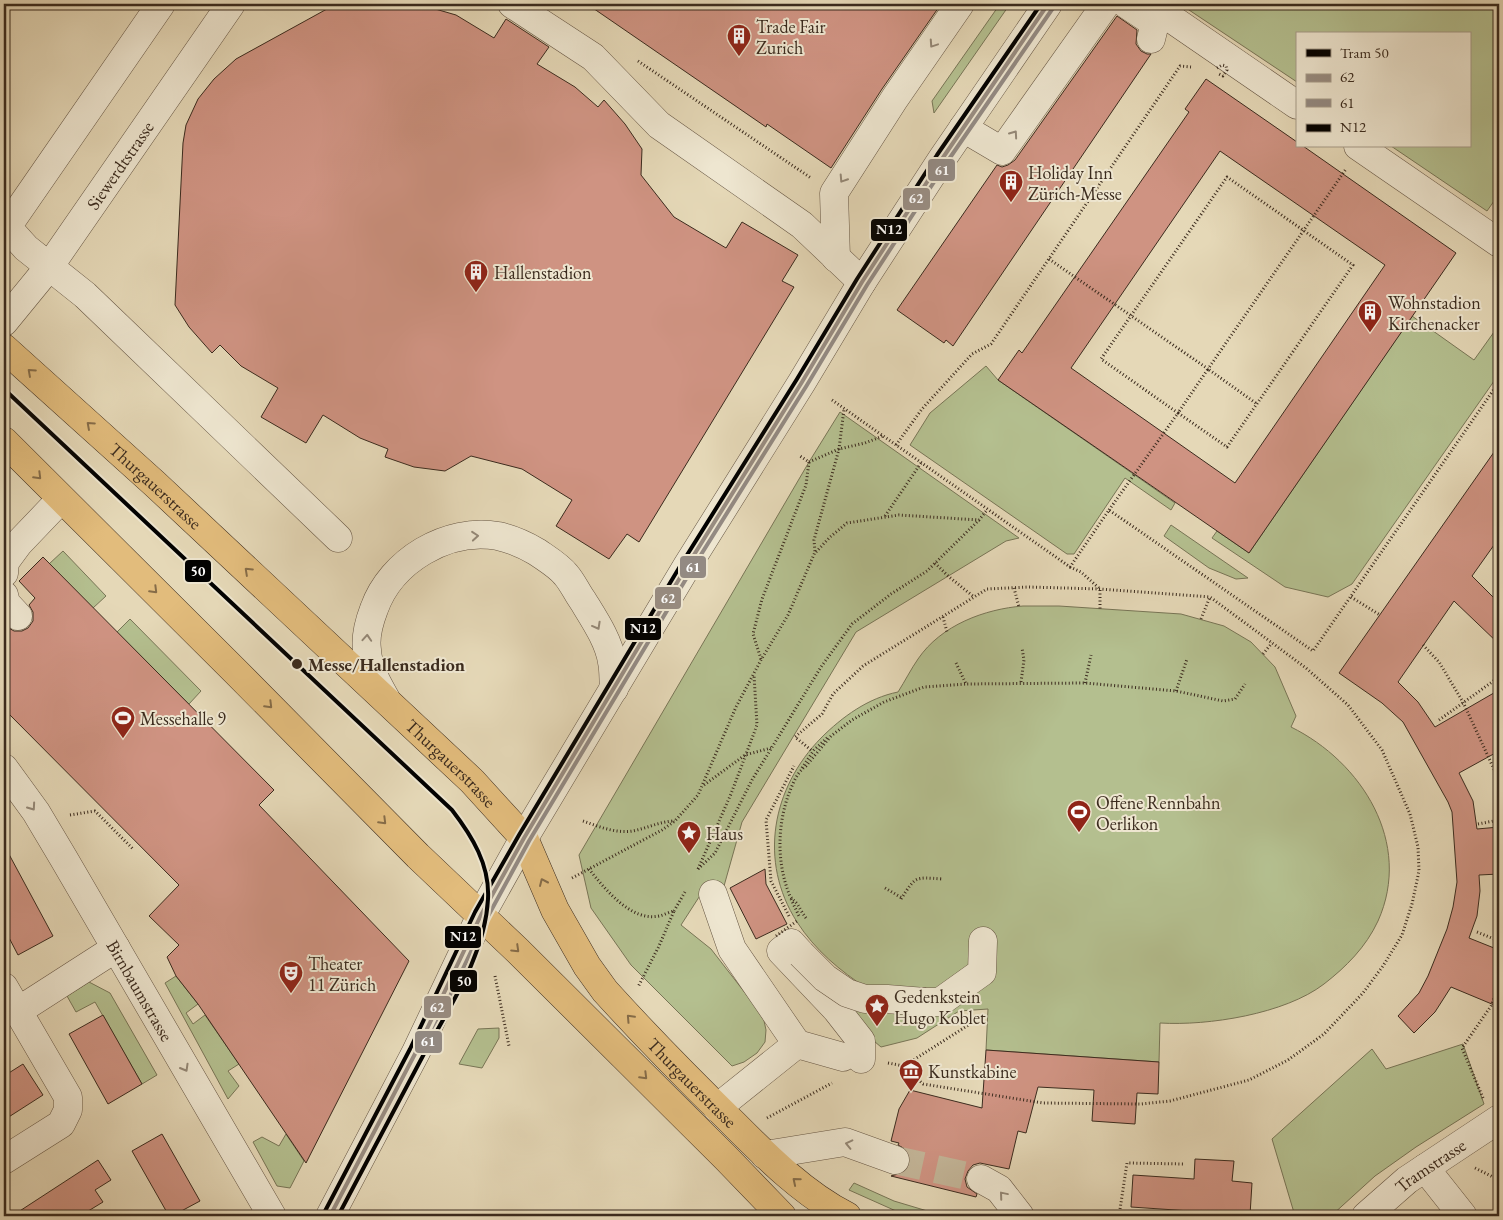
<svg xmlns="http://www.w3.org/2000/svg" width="1503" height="1220" viewBox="0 0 1503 1220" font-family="'EB Garamond',serif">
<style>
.green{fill:#b4bf8f;stroke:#787556}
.building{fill:#cf9382;stroke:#3b2b1e;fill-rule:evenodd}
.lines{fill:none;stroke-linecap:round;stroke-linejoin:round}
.minor-tunnel{stroke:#c3b598;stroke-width:28;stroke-dasharray:28 14;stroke-linecap:butt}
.minor-casing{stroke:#665644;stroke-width:29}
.major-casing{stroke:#3b2b1e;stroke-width:29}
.path{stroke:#3b2b1e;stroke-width:3;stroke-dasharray:1 2.5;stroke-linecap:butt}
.minor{stroke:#eee6d0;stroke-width:28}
.major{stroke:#e2bc7c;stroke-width:28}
.minor-bridge-casing{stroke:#665644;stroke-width:29;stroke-linecap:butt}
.path-bridge{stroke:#3b2b1e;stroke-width:3;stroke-dasharray:1 2.5;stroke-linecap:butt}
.minor-bridge{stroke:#eee6d0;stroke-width:28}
.bus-1-casing{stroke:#eee6d0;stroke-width:8}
.bus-2-casing{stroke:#eee6d0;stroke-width:8}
.bus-3-casing{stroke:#eee6d0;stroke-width:8}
.bus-1{stroke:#988c81;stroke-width:4}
.bus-2{stroke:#938a83;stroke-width:4}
.bus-3{stroke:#000;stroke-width:4}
.tram-1-casing{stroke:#eee6d0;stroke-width:8}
.tram-1{stroke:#000;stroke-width:4}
.oneway{stroke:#948877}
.oneway2{stroke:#866c48}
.stop-dot{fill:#3b2b1e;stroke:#eee6d0;stroke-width:2}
.labels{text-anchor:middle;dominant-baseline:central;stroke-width:4;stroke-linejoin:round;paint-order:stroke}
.poi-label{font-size:18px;fill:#3b2b1e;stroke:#eee6d0;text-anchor:start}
.street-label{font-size:18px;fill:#3b2b1e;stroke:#eee6d0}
.stop-label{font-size:18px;font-weight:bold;fill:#3b2b1e;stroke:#eee6d0;text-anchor:start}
.line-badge{stroke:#eee6d0;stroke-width:2}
.badge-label{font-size:14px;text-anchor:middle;font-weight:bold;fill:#fff}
</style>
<rect width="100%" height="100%" fill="#e5d8b7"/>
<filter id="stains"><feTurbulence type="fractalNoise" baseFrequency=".004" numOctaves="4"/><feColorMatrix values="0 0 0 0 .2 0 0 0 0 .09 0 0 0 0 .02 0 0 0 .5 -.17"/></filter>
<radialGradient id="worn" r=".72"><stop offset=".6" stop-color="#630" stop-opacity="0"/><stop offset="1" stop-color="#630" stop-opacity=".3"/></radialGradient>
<g class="green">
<path d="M1000,4H1010L934,113L932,101Z"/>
<path d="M1180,4H1499V194L1487,211L1391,146H1469V34H1297V82Z"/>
<path d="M1412,316L1474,360L1499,325V374L1352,584L1328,597L1285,587L1212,538L1217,531L1249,553Z"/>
<path d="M986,366L998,380L1175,503L1171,510L1125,478L1074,554H1067L910,445L930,413Z"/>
<path d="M840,412L1019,538L1006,541L856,632L742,822L724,886L701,894L681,925L711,949L763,1016L766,1030L765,1042L757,1053L744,1062L732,1066L631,965L591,908L579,855L809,462Z"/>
<path d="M1171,525L1248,578L1236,579L1209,568L1164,536Z"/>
<path d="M63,551L106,596L93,608L49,564Z"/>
<path d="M1023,606H1059L1181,614L1224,626L1251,642L1275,667L1296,716L1291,727C1362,762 1413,843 1378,921C1366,947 1346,967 1324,984C1285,1014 1208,1026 1160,1023L1159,1062L986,1050L988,1009L959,1011L917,1038L881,1047L861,1030L850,1004L868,989C840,971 815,950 797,922C758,861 772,788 821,738C842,717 868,698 898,692C905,681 911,669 918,659C941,625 985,609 1023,606Z"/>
<path d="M130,619L201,691L189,704L117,632Z"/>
<path d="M176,976L198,1004L186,1013L193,1024L205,1015L239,1064L228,1071L239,1086L228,1099L165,983Z"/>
<path d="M89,982L110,993L157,1075L142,1084L95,1002L76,1012L67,996Z"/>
<path d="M499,1028V1038L482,1068L459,1064L478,1029Z"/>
<path d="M1463,1044L1484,1104L1416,1147L1375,1176L1331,1216H1295L1272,1139L1372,1049L1386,1069Z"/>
<path d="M286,1134L304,1161L290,1188L277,1186L253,1142L262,1137L279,1146Z"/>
<path d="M854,1183L894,1201L944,1216H914L896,1211L849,1190Z"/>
</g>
<g class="building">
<path d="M336,4H418L456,15L494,38L506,19L549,47L537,64L575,87L598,107L604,100L625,124L642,149L641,175L674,217L726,248L742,222L798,255L782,281L794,287L639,542L627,534L609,559L556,526L572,500L522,469L471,456L445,471L414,467L385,457L388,449L360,438L323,415L306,443L261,417L278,388L241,366L220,345L212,353L189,327L175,305L183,143L186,125L198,99L214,79L236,59Z"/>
<path d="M587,4H941L882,89L831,168L767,124L766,127Z"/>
<path d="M1117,16L1137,30L1136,44L1141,51L1147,54H1151L953,346L946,340L944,343L897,310L997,165L1002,167L1008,165L1015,160Z"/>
<path d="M1206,79L1297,142V146H1303L1456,253L1249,553L998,380L1019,350L1022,353L1189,112L1185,109ZM1220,151L1385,265L1235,483L1071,368Z"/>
<path d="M1499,445V538L1472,576L1499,603V644L1454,601L1398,682L1418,702L1435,727L1499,690V751L1459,773L1473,801L1477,829L1499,827V874L1479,875L1480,891L1477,916L1469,938L1499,950V1007L1451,987L1435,1012L1414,1033L1398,1016L1419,993L1428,976L1447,929L1453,907L1457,882L1452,812L1448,802L1403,722L1382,703L1339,673Z"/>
<path d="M43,557L274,790L259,805L409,961L306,1163L198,1004L176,976L167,957L179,945L149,916L179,885L4,709V629L7,627L14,631H22L28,628L33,621V612L29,605L35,598L19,581Z"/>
<path d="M4,845L53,936L18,955L4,928Z"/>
<path d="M765,869L766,884L787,924L756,939L730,888Z"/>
<path d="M103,1015L142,1084L108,1104L69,1034Z"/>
<path d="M986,1050L1159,1062L1158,1094L1137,1093L1135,1124L1092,1121L1094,1090L1038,1087L1026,1133L1018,1131L1009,1169L980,1163L973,1165L968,1171L965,1179L967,1187L977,1194L976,1197L891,1176L905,1172L910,1165V1158L907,1150L898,1145L899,1143L891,1141L899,1109L910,1090L982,1108Z"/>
<path d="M23,1064L43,1095L4,1120V1076Z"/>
<path d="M162,1134L200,1201L172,1216H169L132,1151Z"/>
<path d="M1195,1159L1234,1161L1232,1181L1252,1183L1250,1215L1131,1207L1133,1175L1194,1179Z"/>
<path d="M98,1160L111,1180L95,1190L103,1202L80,1216H12Z"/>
</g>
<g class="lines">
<path class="minor-tunnel" d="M895,1160L981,1179"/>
<defs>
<g id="minor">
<path d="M161,4L7,227L26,248L85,295L338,538"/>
<path d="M512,4L593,57L659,125L802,225L862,282"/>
<path d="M1126,4L1150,20L1154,27L1151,39"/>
<path d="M1150,4L1297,105"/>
<path d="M963,128L1002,151L1106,4"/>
<path d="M1358,146L1499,243"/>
<path d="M836,258L834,193L895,98L960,4"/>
<path id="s1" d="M4,322L49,267L231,4"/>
<path d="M4,573L5,562L19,543L61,499"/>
<path d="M4,595L6,603L18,616"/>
<path d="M386,699C377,683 368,668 367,650C365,636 369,622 374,609C391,561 447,527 498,536C512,539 525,545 537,552C547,559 559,566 566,575C573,583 577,593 583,601C594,619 609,641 612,662C614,671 613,680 614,689"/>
<path id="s2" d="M4,768L36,812L64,859L272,1216"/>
<path d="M713,894L732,949L797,1044L717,1108"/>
<path d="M801,954L791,943L781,951L836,1009L861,1041V1059"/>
<path d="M4,987L68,1097V1110L61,1124L4,1160"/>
<path d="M925,1002H940L982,972L983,941"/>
<path d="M18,1011L116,948"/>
<path d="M797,1044L843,1057"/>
<path d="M765,1155L845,1142L895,1160"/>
<path d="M1425,1168L1463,1216"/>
<path d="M981,1179L999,1189L1020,1216"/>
<path d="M330,1216L416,1052L481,915L524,838L687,566L802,382L862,282L942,159L1048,4"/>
<path id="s3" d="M1366,1216L1407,1180L1499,1119"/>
</g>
<g id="major">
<path id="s4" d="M4,348L155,484L472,781L524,838L555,910L587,966L605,991C645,1035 687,1078 730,1120C764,1154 803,1194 847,1216"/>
<path d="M4,441L235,671L418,856L518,951L726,1158L782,1216"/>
</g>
</defs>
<use href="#minor" class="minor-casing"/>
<use href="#major" class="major-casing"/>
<g class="path">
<path d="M638,61L811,178"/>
<path d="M1049,259L1208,369L1346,169"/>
<path d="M832,400L1070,567L1109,510L1313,651L1499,382"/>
<path d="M896,445L922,409L972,354L991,344L1180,66L1191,67"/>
<path d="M809,462L839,449L865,443L883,436"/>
<path d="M1109,510L1178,413L1101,359L1227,177L1353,265L1227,447L1178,413L1208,369L1257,404"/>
<path d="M885,516L921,463"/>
<path d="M816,552L830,537L847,523L899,515L979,520L987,510"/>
<path d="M935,563L948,576L974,597"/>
<path d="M1070,567L1081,572L1100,589V609"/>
<path d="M1014,588L1019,607"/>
<path d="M1351,597L1380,615"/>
<path d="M943,617L947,632"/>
<path d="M1201,619L1210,597"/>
<path d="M1423,645L1439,662L1463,702L1499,780"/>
<path d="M1263,654L1272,643"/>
<path d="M761,659L753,634L762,599L806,485L809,462L800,456"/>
<path d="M956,663L966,684L1085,683L1176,691L1223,701L1235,699L1245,684"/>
<path d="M1021,682L1024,660L1022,648"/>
<path d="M1085,683L1091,655"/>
<path d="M1176,691L1187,659"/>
<path d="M1439,720L1499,677"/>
<path d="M811,750L795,737L822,714L833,694L863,666L987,589L1029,587L1100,589L1210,597L1306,668L1348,705L1382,750L1410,814L1418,847L1419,871L1412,904L1402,935L1383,966L1363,993L1324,1034L1288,1060L1249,1080L1170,1101L1141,1104L1043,1103L923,1084L904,1066"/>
<path d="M802,768L814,750L828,737"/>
<path d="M704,785L745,755L771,748"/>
<path d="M70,815L95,811L133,849"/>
<path d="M583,821C600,827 619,835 637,830C650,827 662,821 675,821"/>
<path d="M1478,824L1499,820"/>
<path d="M589,869C604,888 631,922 659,916C664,915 669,912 674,911L659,946L638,987"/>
<path d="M698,869L715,853L752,780L821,667L852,624L891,594L927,571L979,520"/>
<path d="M698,869L731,794L757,725L754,675"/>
<path d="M572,878L662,830L675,821L698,795L736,707L761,660L788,615L815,552L814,540L839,449L844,409"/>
<path d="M885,888L902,898"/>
<path d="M791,899L799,916"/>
<path d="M901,899C916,876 914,877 942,879"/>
<path d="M674,911L685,892"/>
<path d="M789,916L771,881L766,820L794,766"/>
<path d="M806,918C803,914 800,909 798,905C795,901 792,899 790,896C777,865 777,828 788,796C792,786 796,773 806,766L831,736L852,720L884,702L924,687L966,684"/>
<path d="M1477,932L1499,941"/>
<path d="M495,976L509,1046"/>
<path d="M888,1063L904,1066L981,1017"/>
<path d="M1483,1098L1462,1048L1491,1006L1499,985"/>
<path d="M767,1118L832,1083"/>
<path d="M1475,1168L1495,1178L1499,1176"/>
<path d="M1119,1216L1127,1163L1183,1164"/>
</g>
<use href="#minor" class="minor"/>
<use href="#major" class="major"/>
<defs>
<path id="minor-bridge" d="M801,954L825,978L847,993L865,999H887L925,1002"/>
</defs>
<use href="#minor-bridge" class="minor-bridge-casing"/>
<g class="path-bridge">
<path d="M1217,68L1222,65L1226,66L1227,70L1223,76L1217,73"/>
<path d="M776,936L797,921"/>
</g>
<use href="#minor-bridge" class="minor-bridge"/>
<defs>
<path id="bus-1" d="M330,1216L416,1052L481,915L524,838L687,566L802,382L862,282L942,159L1048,4"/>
<path id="bus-2" d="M337,1216L422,1055L487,918L529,841L692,569L807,385L867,285L947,162L1053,8"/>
<path id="bus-3" d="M324,1213L410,1049L475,912L519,835L682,563L797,379L857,279L937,155L1041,4"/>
</defs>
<use href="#bus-1" class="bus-1-casing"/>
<use href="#bus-2" class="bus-2-casing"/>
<use href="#bus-3" class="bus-3-casing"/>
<use href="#bus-1" class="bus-1"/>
<use href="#bus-2" class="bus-2"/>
<use href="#bus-3" class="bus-3"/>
<defs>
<path id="tram-1" d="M4,389L452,810C472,836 490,865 488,899C485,955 451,1004 425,1052C396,1107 367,1161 338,1216"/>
</defs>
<use href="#tram-1" class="tram-1-casing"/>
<use href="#tram-1" class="tram-1"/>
</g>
<defs><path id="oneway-chevron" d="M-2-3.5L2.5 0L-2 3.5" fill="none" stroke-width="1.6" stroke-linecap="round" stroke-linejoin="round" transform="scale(1.25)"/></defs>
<g class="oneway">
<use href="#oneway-chevron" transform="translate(933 44) rotate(124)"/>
<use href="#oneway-chevron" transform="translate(1014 134) rotate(-55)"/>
<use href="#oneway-chevron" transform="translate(843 179) rotate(123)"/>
<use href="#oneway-chevron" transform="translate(475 536) rotate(-5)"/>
<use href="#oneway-chevron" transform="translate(597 626) rotate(61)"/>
<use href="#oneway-chevron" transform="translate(367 638) rotate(-86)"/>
<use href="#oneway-chevron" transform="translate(32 807) rotate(55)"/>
<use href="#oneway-chevron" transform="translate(185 1068) rotate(60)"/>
<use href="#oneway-chevron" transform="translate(849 1144) rotate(-167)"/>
<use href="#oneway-chevron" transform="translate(1003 1195) rotate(-130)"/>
</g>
<g class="oneway2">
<use href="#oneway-chevron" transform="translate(31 372) rotate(-138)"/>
<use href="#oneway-chevron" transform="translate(90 425) rotate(-138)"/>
<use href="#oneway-chevron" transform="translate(38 476) rotate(45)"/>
<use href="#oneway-chevron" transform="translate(248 571) rotate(-137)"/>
<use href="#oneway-chevron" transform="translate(154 590) rotate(45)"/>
<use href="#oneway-chevron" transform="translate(269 705) rotate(45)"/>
<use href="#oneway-chevron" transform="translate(383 821) rotate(45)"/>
<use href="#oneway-chevron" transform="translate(543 882) rotate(-114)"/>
<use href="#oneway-chevron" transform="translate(516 949) rotate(44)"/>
<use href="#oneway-chevron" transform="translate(630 1018) rotate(-133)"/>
<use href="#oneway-chevron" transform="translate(644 1076) rotate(45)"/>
<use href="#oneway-chevron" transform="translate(796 1181) rotate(-140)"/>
</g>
<defs>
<symbol id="building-pin" viewBox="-11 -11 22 30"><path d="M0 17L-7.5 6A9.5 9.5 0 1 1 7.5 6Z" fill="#8f2418" stroke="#eee6d0"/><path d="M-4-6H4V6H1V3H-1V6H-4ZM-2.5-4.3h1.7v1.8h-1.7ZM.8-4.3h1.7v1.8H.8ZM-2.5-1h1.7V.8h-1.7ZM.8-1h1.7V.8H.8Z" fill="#fff"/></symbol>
<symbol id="stadium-pin" viewBox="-11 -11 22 30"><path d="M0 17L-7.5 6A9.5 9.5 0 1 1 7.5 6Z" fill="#8f2418" stroke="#eee6d0"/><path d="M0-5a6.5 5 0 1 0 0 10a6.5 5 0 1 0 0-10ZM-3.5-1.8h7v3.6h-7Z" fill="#fff"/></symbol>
<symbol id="sight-pin" viewBox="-11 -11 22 30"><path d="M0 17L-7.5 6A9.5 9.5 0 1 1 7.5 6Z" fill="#8f2418" stroke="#eee6d0"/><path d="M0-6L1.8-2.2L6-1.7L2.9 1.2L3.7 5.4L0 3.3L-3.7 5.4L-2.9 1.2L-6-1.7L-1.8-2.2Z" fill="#fff"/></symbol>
<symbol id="theatre-pin" viewBox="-11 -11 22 30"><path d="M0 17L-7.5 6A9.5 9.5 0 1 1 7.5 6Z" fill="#8f2418" stroke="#eee6d0"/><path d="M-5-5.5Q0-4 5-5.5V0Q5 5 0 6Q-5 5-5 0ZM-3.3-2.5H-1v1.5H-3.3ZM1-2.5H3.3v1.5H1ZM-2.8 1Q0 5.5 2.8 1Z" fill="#fff"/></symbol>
<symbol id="museum-pin" viewBox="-11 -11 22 30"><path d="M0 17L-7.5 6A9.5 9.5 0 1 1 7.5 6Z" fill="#8f2418" stroke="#eee6d0"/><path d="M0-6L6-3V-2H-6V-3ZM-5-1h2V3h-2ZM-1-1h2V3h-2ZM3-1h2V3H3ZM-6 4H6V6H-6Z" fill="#fff"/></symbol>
</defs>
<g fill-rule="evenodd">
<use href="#building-pin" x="725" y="22" width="28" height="38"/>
<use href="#building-pin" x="997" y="168" width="28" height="38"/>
<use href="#building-pin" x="462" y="258" width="28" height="38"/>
<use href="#building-pin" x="1356" y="298" width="28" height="38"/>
<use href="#stadium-pin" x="109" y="704" width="28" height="38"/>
<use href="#stadium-pin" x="1065" y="798" width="28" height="38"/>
<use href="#sight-pin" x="675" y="819" width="28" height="38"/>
<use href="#theatre-pin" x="277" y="959" width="28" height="38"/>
<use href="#sight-pin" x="863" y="992" width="28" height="38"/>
<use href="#museum-pin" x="897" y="1057" width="28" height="38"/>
</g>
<circle class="stop-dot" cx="297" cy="664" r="6"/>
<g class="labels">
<g class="poi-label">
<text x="756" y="26">Trade Fair<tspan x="756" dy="21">Zurich</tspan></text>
<text x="1028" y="172">Holiday Inn<tspan x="1028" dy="21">Zürich-Messe</tspan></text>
<text x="494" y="272">Hallenstadion</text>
<text x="1388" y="302">Wohnstadion<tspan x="1388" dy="21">Kirchenacker</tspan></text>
<text x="140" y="718">Messehalle 9</text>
<text x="1096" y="802">Offene Rennbahn<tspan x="1096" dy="21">Oerlikon</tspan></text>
<text x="706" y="833">Haus</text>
<text x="308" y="963">Theater<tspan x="308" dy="21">11 Zürich</tspan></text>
<text x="894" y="996">Gedenkstein<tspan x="894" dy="21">Hugo Koblet</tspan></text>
<text x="928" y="1071">Kunstkabine</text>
</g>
<g class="street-label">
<text stroke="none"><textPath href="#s1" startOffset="195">Siewerdtstrasse</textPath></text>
<text stroke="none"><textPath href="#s4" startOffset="205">Thurgauerstrasse</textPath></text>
<text stroke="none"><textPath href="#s4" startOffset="610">Thurgauerstrasse</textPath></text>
<text stroke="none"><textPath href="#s2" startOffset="261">Birnbaumstrasse</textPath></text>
<text stroke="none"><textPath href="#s4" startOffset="1015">Thurgauerstrasse</textPath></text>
<text stroke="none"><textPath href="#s3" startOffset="82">Tramstrasse</textPath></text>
</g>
<g class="stop-label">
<text x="308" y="664">Messe/Hallenstadion</text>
</g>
</g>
<g class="line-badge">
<rect x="927" y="158" width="29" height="24" rx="5" fill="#938a83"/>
<rect x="902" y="187" width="29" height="24" rx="5" fill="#988c81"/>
<rect x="870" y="218" width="38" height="24" rx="5" fill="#000"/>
<rect x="679" y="555" width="28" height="24" rx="5" fill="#938a83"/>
<rect x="184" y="559" width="28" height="24" rx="5" fill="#000"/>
<rect x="654" y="586" width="28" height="24" rx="5" fill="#988c81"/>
<rect x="624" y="617" width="38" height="24" rx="5" fill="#000"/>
<rect x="444" y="925" width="38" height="24" rx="5" fill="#000"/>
<rect x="449" y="969" width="29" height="24" rx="5" fill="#000"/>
<rect x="423" y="995" width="29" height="24" rx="5" fill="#988c81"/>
<rect x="414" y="1030" width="29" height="24" rx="5" fill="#938a83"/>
</g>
<g class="badge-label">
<text x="942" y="175">61</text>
<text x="916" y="203">62</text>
<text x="889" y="234">N12</text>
<text x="693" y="572">61</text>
<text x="198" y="576">50</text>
<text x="668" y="603">62</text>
<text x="643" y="633">N12</text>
<text x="463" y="941">N12</text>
<text x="464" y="986">50</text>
<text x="437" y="1012">62</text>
<text x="428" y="1046">61</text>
</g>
<rect width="1503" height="1220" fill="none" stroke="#e5d8b7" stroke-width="20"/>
<rect x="5" y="5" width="1493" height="1210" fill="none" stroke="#3b2b1e" stroke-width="2.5"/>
<rect x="10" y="10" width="1483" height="1200" fill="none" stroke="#3b2b1e"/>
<rect x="1296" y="32" width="175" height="115" fill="#eee6d0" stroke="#a69b89"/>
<rect x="1306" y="49" width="25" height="8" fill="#000000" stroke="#a69b89"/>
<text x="1340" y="58" font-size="15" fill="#3b2b1e">Tram 50</text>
<rect x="1306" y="74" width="25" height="8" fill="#988c81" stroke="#a69b89"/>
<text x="1340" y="82" font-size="15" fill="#3b2b1e">62</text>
<rect x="1306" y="99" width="25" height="8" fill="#938a83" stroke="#a69b89"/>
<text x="1340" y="108" font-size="15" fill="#3b2b1e">61</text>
<rect x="1306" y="124" width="25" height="8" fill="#000000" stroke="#a69b89"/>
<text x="1340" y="132" font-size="15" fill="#3b2b1e">N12</text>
<rect width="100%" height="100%" filter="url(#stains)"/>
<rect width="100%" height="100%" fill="url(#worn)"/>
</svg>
